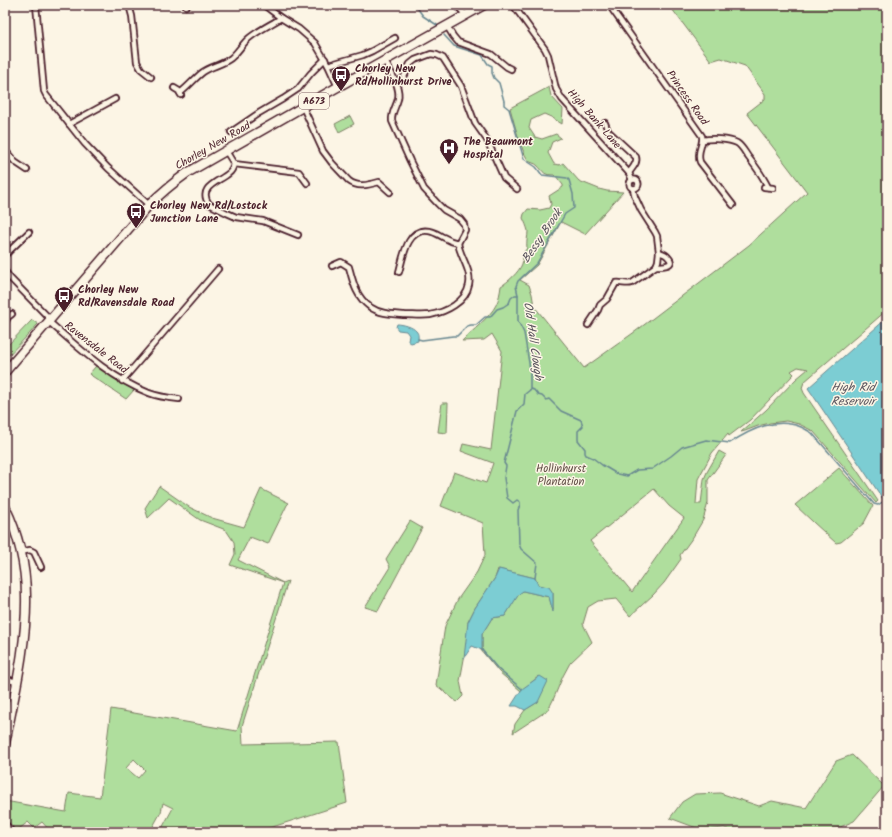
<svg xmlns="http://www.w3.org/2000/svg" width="892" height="837" viewBox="0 0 892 837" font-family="Kalam,sans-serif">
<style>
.green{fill:#afde9d;stroke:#7c7e64;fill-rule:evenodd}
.water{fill:#7bcdd3;stroke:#678790}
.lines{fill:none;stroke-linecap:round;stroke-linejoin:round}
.stream{stroke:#678790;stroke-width:1.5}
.street-casing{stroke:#4a1f2b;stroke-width:8}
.highway-casing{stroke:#4a1f2b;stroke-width:11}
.street{stroke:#fcf5e5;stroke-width:4.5}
.highway{stroke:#fcf5e5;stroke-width:8}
.labels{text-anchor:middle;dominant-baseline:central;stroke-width:3;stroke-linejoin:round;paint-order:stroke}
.shield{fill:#fcf5e5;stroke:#7f5f63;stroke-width:1}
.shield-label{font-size:10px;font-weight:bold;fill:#4a1f2b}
.poi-label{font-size:11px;font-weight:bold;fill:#4a1f2b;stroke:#fcf5e5;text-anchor:start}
.street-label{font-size:11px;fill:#4a1f2b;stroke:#fcf5e5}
.park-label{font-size:11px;fill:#634f48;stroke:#fcf5e5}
.water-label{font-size:12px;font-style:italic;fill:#59535d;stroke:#fcf5e5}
</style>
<rect width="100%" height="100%" fill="#fcf5e5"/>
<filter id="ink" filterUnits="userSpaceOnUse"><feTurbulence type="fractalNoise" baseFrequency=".025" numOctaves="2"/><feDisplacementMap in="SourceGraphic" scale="8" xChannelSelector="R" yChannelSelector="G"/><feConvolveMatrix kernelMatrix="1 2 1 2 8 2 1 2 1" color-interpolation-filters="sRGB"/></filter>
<g filter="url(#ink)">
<g class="green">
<path d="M669,5H887V310L804,382L802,388L804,393L878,501L876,503L813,431L799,424L786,421L770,423L758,426L745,431L741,432L766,410L796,379L808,369L798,367L791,371L794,374L750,420L729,436L728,434L712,453L698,479L696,504H701L704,479L707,472L719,451L726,455L708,480V503L703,520L693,537L680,555L681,559L664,583L653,595L630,616L616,599L598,601L588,607L583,624L592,642L570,663L563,676L553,700L548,710L513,733L515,724L525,710L538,702L539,676L521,691L499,672L480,649L482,650V634L492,618L505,616L519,593L523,591L549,597L553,610V593L538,585L535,578L498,569L495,578L475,608L468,622L467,643L460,681L463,696L457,702L436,685L445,626L458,599L477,572L485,555L483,523L441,506L454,472L486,483L493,463L461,451L463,444L491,450L502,351L492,334L484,340L462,341C472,331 490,317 496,305C499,299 500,293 501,286C508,282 519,272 522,264C524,257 521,255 527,248C526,242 528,237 528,231C527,227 525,222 523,218L524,214L528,209L540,210L549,208L551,204L549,196L563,187V185L555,175C543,175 545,173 537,165C535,163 531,163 529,161C522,154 513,119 510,108L549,87L551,96L563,109L562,124L551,117L544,114L531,120L529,128L535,137L542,139L556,134L561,138L552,142L548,153L554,164L560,165L563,163L579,181L599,189L607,191L623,192L585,234L561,222L537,265L520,280L529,285L532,294L534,306L584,368L636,331L749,245L807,192L747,113L765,99V94L745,66L721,58L711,61ZM654,489L669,506L684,518L632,592L590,541Z"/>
<path d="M350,116L354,124L339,132L335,124Z"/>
<path d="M32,320L38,324C27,337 16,347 5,359V348Z"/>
<path d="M96,366L118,381L134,390L126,399L89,374Z"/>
<path d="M442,403H448L447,433L438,432Z"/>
<path d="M839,468L873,506L864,523L841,542L836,543L813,522L795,505Z"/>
<path d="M159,486L189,507L212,518L244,527L261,489L289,503L287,505L268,544L250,537L238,560L283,583L288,581L242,726L243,744L339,742L347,803L257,832H160L173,808L163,803L161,812L150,832H51L42,822L34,828L28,822L15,832L5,819V801L66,812L69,793L100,797L111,709L237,731L283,583L230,565L235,554L234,542L226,530L200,520L169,498L148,518L145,508ZM134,759L145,770L138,778L126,768Z"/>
<path d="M410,521L422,528L378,611L365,607L390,567L386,559Z"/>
<path d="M852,755L884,786L854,821L829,832H740L724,828L702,830L670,818L682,802L695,794L720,793L759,806L772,801L806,808L836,761Z"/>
</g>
<g class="water">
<path d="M887,318V505L808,388Z"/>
<path d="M397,324C403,324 413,327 416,331C419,334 418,337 418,341L411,343L408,341L409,335L406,331L398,330L396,327Z"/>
<path d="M499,569L535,578L538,585L549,587L553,593V612L549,597L523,591L519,594L505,616L492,618L482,634V650L472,646L464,658L468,622L475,608L495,578Z"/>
<path d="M540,676L548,681L538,702L525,710L517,706H511L522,689Z"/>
</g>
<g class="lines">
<g class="stream">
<path d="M341,5L346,7L352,5"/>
<path d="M412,5L418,9L423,16L437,25"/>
<path d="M444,35L454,46L482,55L488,64L492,66V73L494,78L499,83L504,101V105L509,109L524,159L536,167L542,175L567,178L569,180L573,194L574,208L565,214L537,263L518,281L516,286L518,295V321L524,333L530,369V390L525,394L524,404L517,411L504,463L506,466L504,478L507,498L513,503L517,500L520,502V505L518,510L519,544L521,549L537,563L535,578"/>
<path d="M418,339L422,340L453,336H457L467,326L471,325H476L485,317H490L497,309L503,307L509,303L511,298L515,295H518"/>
<path d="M530,389L534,390L538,395L542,396L546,400L549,399L561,411L581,420L583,426L578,431V440L585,449V453L586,455L593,458L602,465L617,474L627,476L637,470L652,469L671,456L682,447L706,440L730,443C751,429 776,417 801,427C805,429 809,431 812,433L874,504L878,505L884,501"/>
<path d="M482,650L498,669L522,689"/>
</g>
<defs>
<g id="street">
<path d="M36,5L44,91L46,95L85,144L108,168L149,205"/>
<path d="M129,5L132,16L137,62L141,69L151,77"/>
<path d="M264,5L281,18L299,29L315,43L328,65L338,87"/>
<path d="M456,5L466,15"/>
<path d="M513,5L545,49L548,55L556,89L562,99L629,173L632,180"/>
<path d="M609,5L702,136C704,145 696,151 700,162L733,205"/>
<path d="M186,6L188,5"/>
<path d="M447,26L453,36L458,42L491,54L507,67L511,69"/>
<path d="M385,61C390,71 401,87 398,99C396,107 391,113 392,121L410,161L424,189L438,204L444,210L460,219L464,224L465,230L458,243"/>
<path d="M328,65L363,55L372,51L395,38"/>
<path d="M396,82L403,79L410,64L415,60L431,54L437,55L443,58L461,86L475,123L487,140L504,178L517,189"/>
<path d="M174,88L179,91L181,95"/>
<path d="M180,93C189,86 195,78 203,72C211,66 222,65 231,58C237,53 241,46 247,40C255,32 272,24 281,18"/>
<path d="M303,107L323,151L332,163L349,181C358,188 368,185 379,182L390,192"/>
<path d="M605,123L608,131L636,157C638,163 632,168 629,173"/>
<path d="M69,124L115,99"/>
<path d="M231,132L259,113L283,99L298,89L311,73L325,59"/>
<path d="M703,140C712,138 729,139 737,143C743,147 745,153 749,158C756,167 763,176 768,187"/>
<path d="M5,150L15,162L27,170"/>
<path d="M226,151L234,164L299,172L307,183"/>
<path d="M234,164C233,168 232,171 229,173C219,182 197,187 209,204L227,213L236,217L263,221L298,235"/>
<circle cx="634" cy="184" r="4.5"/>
<path d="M764,187L773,188"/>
<path d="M5,255L29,232"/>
<path d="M332,266L341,262L349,267C353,282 356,297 370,307C380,314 392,314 405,315C413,315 422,316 430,315C446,312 466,302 469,285C472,270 460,257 458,243C453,242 448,240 443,237C439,235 435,232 429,231C407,227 403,258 399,272"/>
<path d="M656,266C661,266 677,266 668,257C666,254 662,253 659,252"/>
<path d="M5,271L10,278L50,319"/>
<path d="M6,321L8,317L12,314"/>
<path d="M48,321C79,348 110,378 149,393C159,397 169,398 179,399"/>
<path d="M588,325L598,310L600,305L607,299L616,283C621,282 627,285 632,283L656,266L658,261L659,252L657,236L655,232L641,210L635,197L633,189"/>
<path d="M122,381L218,269"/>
<path d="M20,552L30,550L34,552L41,567"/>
<path d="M5,679L17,682"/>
</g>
<g id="highway">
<path d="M5,372L149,205C161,193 173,183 187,173L334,89L484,5"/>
<path d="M5,507C18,533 26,566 26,596C27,645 14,696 5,744"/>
<path d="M5,826L10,832"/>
</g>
</defs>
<use href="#street" class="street-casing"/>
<use href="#highway" class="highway-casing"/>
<use href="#street" class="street"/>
<use href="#highway" class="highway"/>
</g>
</g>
<defs>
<symbol id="bus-pin" viewBox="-11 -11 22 30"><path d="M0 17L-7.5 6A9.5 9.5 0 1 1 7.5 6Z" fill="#4a1f2b" stroke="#fcf5e5"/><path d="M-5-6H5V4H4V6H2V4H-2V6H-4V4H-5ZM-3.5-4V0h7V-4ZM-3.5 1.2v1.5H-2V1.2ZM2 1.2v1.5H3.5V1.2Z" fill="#fff"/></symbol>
<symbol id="hospital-pin" viewBox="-11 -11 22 30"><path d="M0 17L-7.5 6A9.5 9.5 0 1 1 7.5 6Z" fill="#4a1f2b" stroke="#fcf5e5"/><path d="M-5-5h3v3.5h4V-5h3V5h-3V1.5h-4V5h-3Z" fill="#fff"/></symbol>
</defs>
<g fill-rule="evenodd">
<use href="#bus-pin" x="330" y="64" width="22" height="30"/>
<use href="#hospital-pin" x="438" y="137" width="22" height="30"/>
<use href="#bus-pin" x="125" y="201" width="22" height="30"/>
<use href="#bus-pin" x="53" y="285" width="22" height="30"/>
</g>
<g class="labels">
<rect class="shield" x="299" y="93" width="30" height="16" rx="3"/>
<g class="shield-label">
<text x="314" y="101">A673</text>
</g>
<g class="poi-label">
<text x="355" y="69">Chorley New<tspan x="355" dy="13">Rd/Hollinhurst Drive</tspan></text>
<text x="463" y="142">The Beaumont<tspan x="463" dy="13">Hospital</tspan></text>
<text x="150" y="206">Chorley New Rd/Lostock<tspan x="150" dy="13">Junction Lane</tspan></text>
<text x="78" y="290">Chorley New<tspan x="78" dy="13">Rd/Ravensdale Road</tspan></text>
</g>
<g class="street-label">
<text transform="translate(687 98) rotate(55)">Princess Road</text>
<text transform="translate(594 119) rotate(49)">High Bank Lane</text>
<text transform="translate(213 146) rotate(-30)">Chorley New Road</text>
<text transform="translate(96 348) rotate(38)">Ravensdale Road</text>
</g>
<g class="park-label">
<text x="561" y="469">Hollinhurst<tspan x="561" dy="13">Plantation</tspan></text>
</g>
<g class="water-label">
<text transform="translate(542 236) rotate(-56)">Bessy Brook</text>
<text transform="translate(533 341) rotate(82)">Old Hall Clough</text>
<text x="853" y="387">High Rid<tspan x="853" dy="14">Reservoir</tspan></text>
</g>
</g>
<rect width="892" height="837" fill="none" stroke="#fcf5e5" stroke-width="20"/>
<rect x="10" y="10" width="872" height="817" fill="none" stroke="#4a1f2b" stroke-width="1.5" filter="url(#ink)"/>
</svg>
